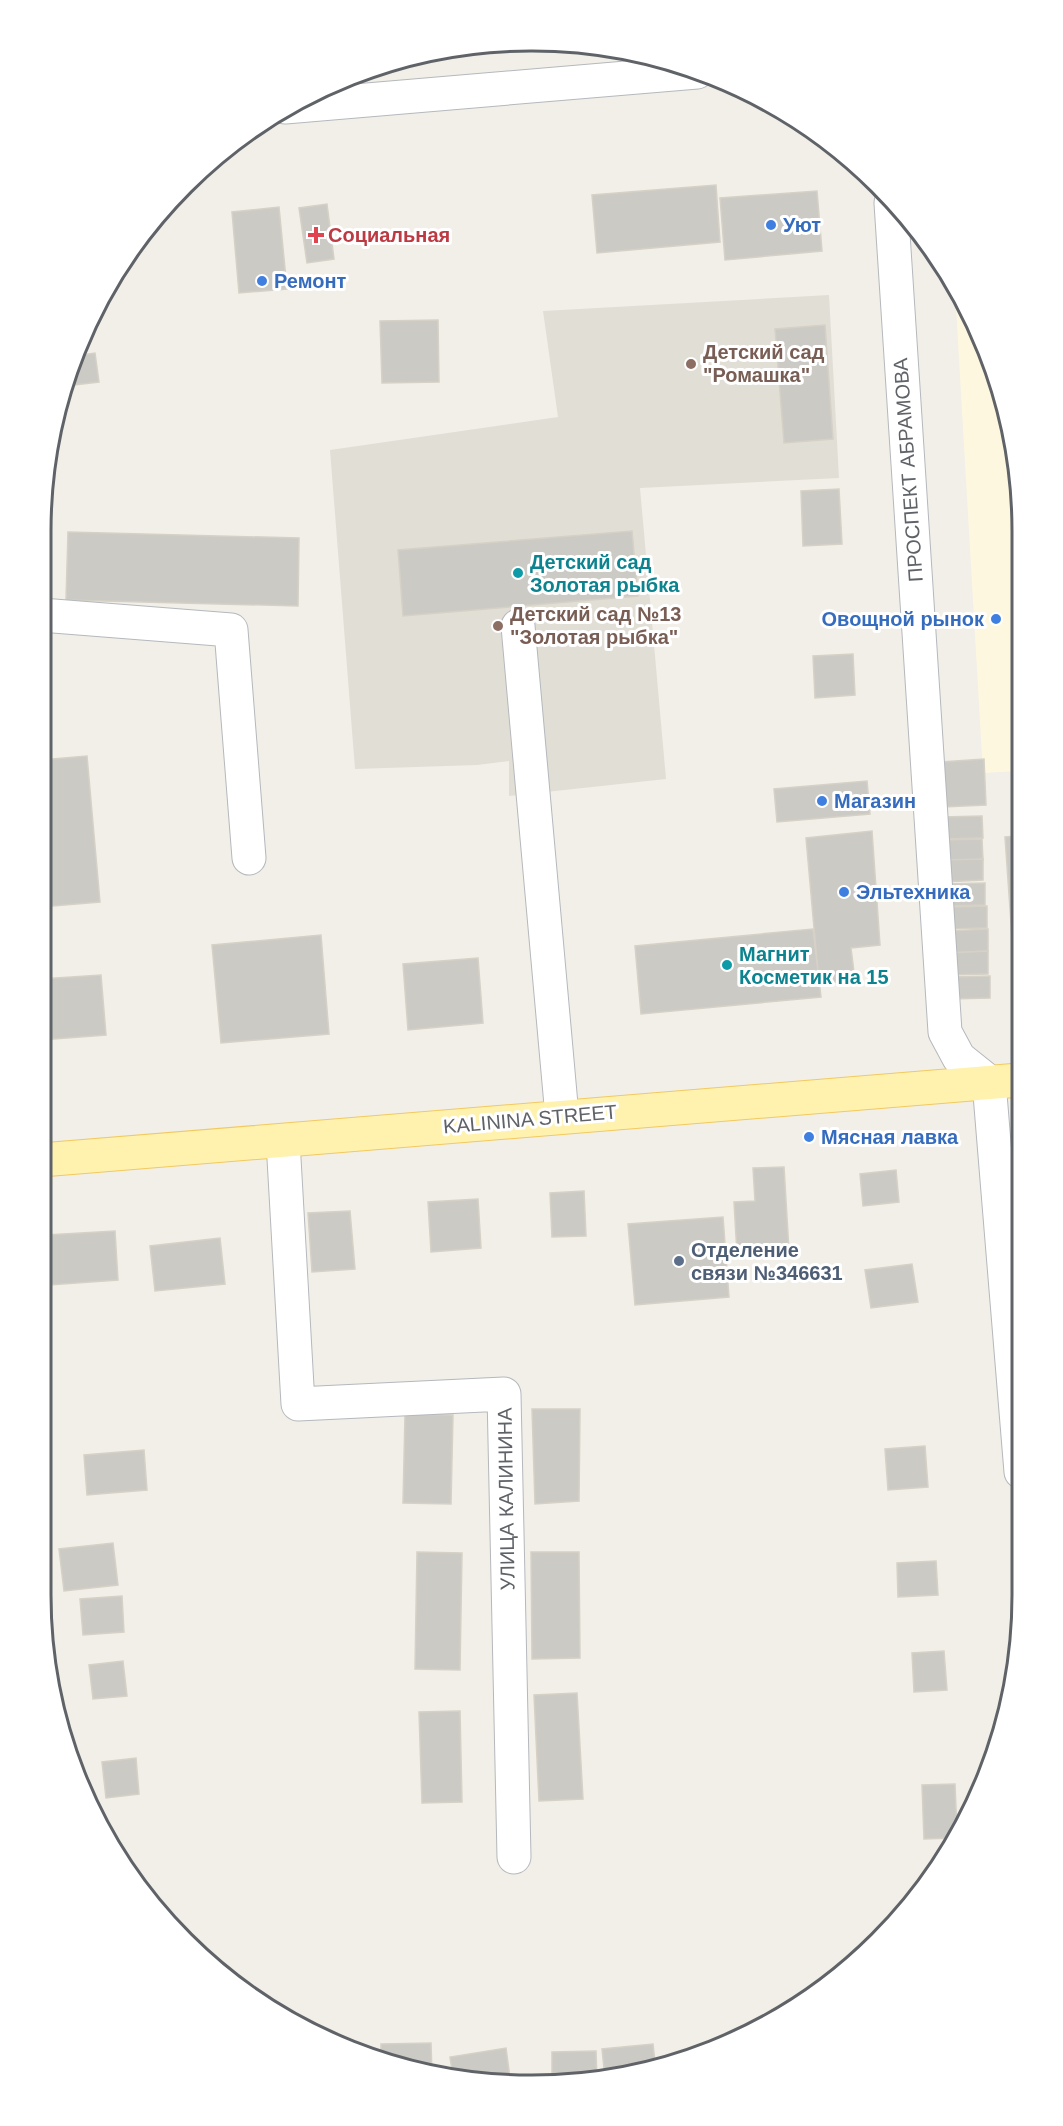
<svg xmlns="http://www.w3.org/2000/svg" width="1063" height="2126" viewBox="0 0 1063 2126" font-family="Helvetica,sans-serif">
<style>
.commercial{fill:#fef7e0}
.education{fill:#e1ded6}
.building{fill:#cccac5;stroke:#d6d1c6;stroke-width:1.5}
.lines{fill:none;stroke-linecap:round;stroke-linejoin:round}
.minor-casing{stroke:#b5b8bc;stroke-width:35}
.major-casing{stroke:#f2c960;stroke-width:35}
.minor{stroke:#fff;stroke-width:33}
.major{stroke:#fff2af;stroke-width:33}
.shop-dot{fill:#3f7fe0;stroke:#fff;stroke-width:2}
.health-dot{fill:#e0444e;stroke:#fff;stroke-width:2}
.education-dot{fill:#8d6e63;stroke:#fff;stroke-width:2}
.culture-dot{fill:#0f9aa8;stroke:#fff;stroke-width:2}
.service-dot{fill:#5c6f8a;stroke:#fff;stroke-width:2}
.labels{text-anchor:middle;dominant-baseline:central;stroke-width:6;stroke-linejoin:round;paint-order:stroke}
.shop-label{font-size:20px;font-weight:bold;fill:#366cbe;stroke:#fff;text-anchor:start}
.health-label{font-size:20px;font-weight:bold;fill:#be3a42;stroke:#fff;text-anchor:start}
.education-label{font-size:20px;font-weight:bold;fill:#785e54;stroke:#fff;text-anchor:start}
.street-label{font-size:20px;fill:#5f6368;stroke:#fff}
.culture-label{font-size:20px;font-weight:bold;fill:#0d838f;stroke:#fff;text-anchor:start}
.service-label{font-size:20px;font-weight:bold;fill:#4e5e75;stroke:#fff;text-anchor:start}
.rim{fill:none;stroke:#5f6368;stroke-width:3}
</style>
<rect width="100%" height="100%" fill="#f1efe8"/>
<path class="commercial" d="M955,290L996,373L1018,468L1019,771L983,773Z"/>
<path class="education" d="M829,295L839,478L640,488L666,779L509,796V761L477,765L355,769L330,450L558,417L543,311Z"/>
<g class="building">
<path d="M716,185L720,242L597,253L592,195Z"/>
<path d="M817,191L822,251L725,260L720,198Z"/>
<path d="M327,204L334,259L307,263L299,208Z"/>
<path d="M279,207L287,289L239,293L232,212Z"/>
<path d="M438,320L439,382L382,383L380,321Z"/>
<path d="M825,325L833,439L784,443L775,329Z"/>
<path d="M95,353L99,382L64,386L75,356Z"/>
<path d="M839,489L842,544L803,546L801,491Z"/>
<path d="M632,531L638,596L403,616L398,550Z"/>
<path d="M68,532L299,538L298,606L66,600Z"/>
<path d="M853,654L855,695L815,698L813,656Z"/>
<path d="M87,756L100,902L41,907V760Z"/>
<path d="M984,759L986,805L943,807L941,762Z"/>
<path d="M867,781L870,814L777,822L774,789Z"/>
<path d="M982,816L983,838L943,839L942,817Z"/>
<path d="M872,831L880,945L851,948L855,980L819,984L806,838Z"/>
<path d="M1019,836L1020,1024H1018L1005,837Z"/>
<path d="M982,839L983,860L943,862L942,840Z"/>
<path d="M983,859V880L944,882L943,860Z"/>
<path d="M985,883V905L946,906L945,884Z"/>
<path d="M987,906V928L947,929V907Z"/>
<path d="M813,929L821,997L641,1014L635,946Z"/>
<path d="M988,929V951L948,953V931Z"/>
<path d="M321,935L329,1034L221,1043L212,945Z"/>
<path d="M988,951V974L948,975V953Z"/>
<path d="M478,958L483,1023L408,1030L403,964Z"/>
<path d="M101,975L106,1035L41,1040V979Z"/>
<path d="M990,976V998L950,999V977Z"/>
<path d="M784,1167L789,1251L737,1254L734,1202L755,1201L753,1168Z"/>
<path d="M896,1170L899,1202L863,1206L860,1174Z"/>
<path d="M584,1191L586,1236L552,1237L550,1193Z"/>
<path d="M478,1199L481,1248L431,1252L428,1202Z"/>
<path d="M350,1211L355,1269L312,1272L308,1213Z"/>
<path d="M723,1217L729,1297L635,1305L628,1224Z"/>
<path d="M115,1231L118,1280L49,1285L46,1235Z"/>
<path d="M220,1238L225,1284L155,1291L150,1246Z"/>
<path d="M912,1264L918,1302L871,1308L865,1270Z"/>
<path d="M532,1409H580L579,1501L535,1504Z"/>
<path d="M405,1414L453,1415L451,1504L403,1503Z"/>
<path d="M925,1446L928,1487L888,1490L885,1449Z"/>
<path d="M144,1450L147,1490L87,1495L84,1455Z"/>
<path d="M113,1543L118,1585L64,1591L59,1549Z"/>
<path d="M417,1552L462,1553L460,1670L415,1669Z"/>
<path d="M531,1552H579L580,1658L532,1659Z"/>
<path d="M936,1561L938,1595L898,1597L897,1563Z"/>
<path d="M122,1596L124,1632L83,1635L80,1599Z"/>
<path d="M944,1651L947,1690L914,1692L912,1653Z"/>
<path d="M123,1661L127,1696L93,1699L89,1665Z"/>
<path d="M577,1693L583,1799L539,1801L534,1695Z"/>
<path d="M460,1711L462,1802L422,1803L419,1712Z"/>
<path d="M136,1758L139,1794L106,1798L102,1762Z"/>
<path d="M955,1784L957,1832L953,1838L924,1839L922,1785Z"/>
<path d="M431,2043L432,2075L381,2055V2044Z"/>
<path d="M653,2044L655,2063L605,2078L602,2049Z"/>
<path d="M506,2048L510,2078L453,2077L450,2057Z"/>
<path d="M596,2051L597,2081L552,2080V2052Z"/>
</g>
<g class="lines">
<defs>
<g id="minor">
<path d="M285,107L697,72"/>
<path d="M891,203L945,1032L959,1058L989,1082L1021,1472"/>
<path d="M41,615L231,630L249,858"/>
<path d="M518,626L562,1116"/>
<path d="M283,1141L298,1404L504,1394L514,1857"/>
</g>
<path id="major" d="M41,1160C367,1135 693,1105 1020,1080"/>
</defs>
<use href="#minor" class="minor-casing"/>
<use href="#major" class="major-casing"/>
<use href="#minor" class="minor"/>
<use href="#major" class="major"/>
</g>
<g class="shop-dot">
<circle cx="771" cy="225" r="6"/>
<circle cx="262" cy="281" r="6"/>
<circle cx="996" cy="619" r="6"/>
<circle cx="822" cy="801" r="6"/>
<circle cx="844" cy="892" r="6"/>
<circle cx="809" cy="1137" r="6"/>
</g>
<path class="health-dot" d="M313 226h6v6h6v6h-6v6h-6v-6h-6v-6h6z"/>
<g class="education-dot">
<circle cx="691" cy="364" r="6"/>
<circle cx="498" cy="626" r="6"/>
</g>
<g class="culture-dot">
<circle cx="518" cy="573" r="6"/>
<circle cx="727" cy="965" r="6"/>
</g>
<circle class="service-dot" cx="679" cy="1261" r="6"/>
<g class="labels">
<g class="shop-label">
<text x="783" y="225">Уют</text>
<text x="274" y="281">Ремонт</text>
<text x="984" y="619" text-anchor="end">Овощной рынок</text>
<text x="834" y="801">Магазин</text>
<text x="856" y="892">Эльтехника</text>
<text x="821" y="1137">Мясная лавка</text>
</g>
<g class="health-label">
<text x="328" y="235">Социальная</text>
</g>
<g class="education-label">
<text x="703" y="352">Детский сад<tspan x="703" dy="23">"Ромашка"</tspan></text>
<text x="510" y="614">Детский сад №13<tspan x="510" dy="23">"Золотая рыбка"</tspan></text>
</g>
<g class="street-label">
<text transform="translate(908 470) rotate(-94)">ПРОСПЕКТ АБРАМОВА</text>
<text transform="translate(530 1119) rotate(-5)">KALININA STREET</text>
<text transform="translate(506 1499) rotate(-91)">УЛИЦА КАЛИНИНА</text>
</g>
<g class="culture-label">
<text x="530" y="562">Детский сад<tspan x="530" dy="23">Золотая рыбка</tspan></text>
<text x="739" y="954">Магнит<tspan x="739" dy="23">Косметик на 15</tspan></text>
</g>
<g class="service-label">
<text x="691" y="1250">Отделение<tspan x="691" dy="23">связи №346631</tspan></text>
</g>
</g>
<path d="M0 0H1063V2126H0ZM531 51H532A480 480 0 0 1 1012 531V1595A480 480 0 0 1 532 2075H531A480 480 0 0 1 51 1595V531A480 480 0 0 1 531 51Z" fill="#fff" fill-rule="evenodd"/>
<path class="rim" d="M531 51H532A480 480 0 0 1 1012 531V1595A480 480 0 0 1 532 2075H531A480 480 0 0 1 51 1595V531A480 480 0 0 1 531 51Z"/>
</svg>
